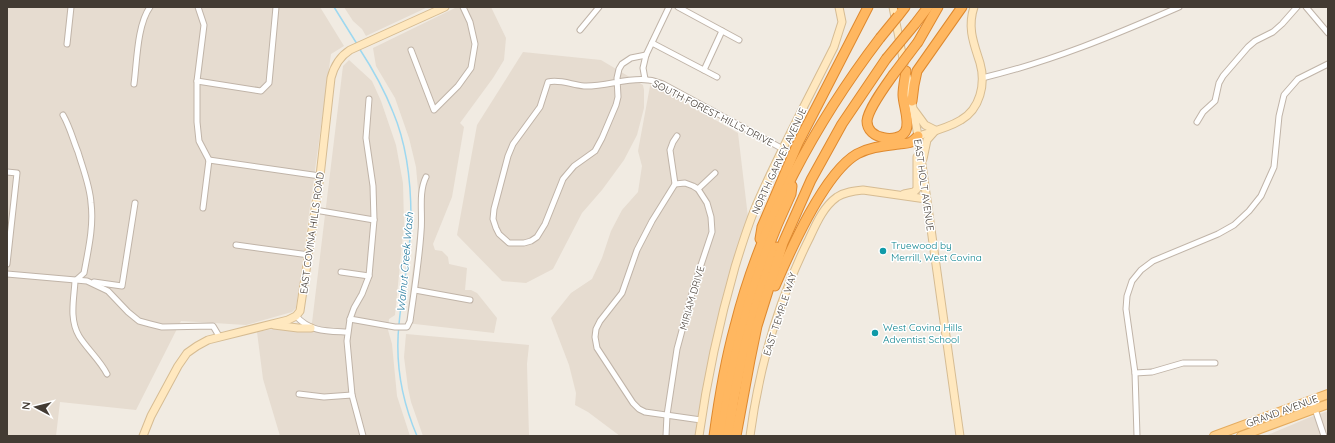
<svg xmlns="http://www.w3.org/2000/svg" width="1335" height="443" viewBox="0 0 1335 443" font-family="Quicksand,sans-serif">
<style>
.residential{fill:#e6dcd0}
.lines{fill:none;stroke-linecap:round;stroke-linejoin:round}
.stream{stroke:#9dd8f0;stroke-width:1.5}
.street-casing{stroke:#c0b4a8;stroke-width:7}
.secondary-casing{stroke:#d6bc93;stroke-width:9}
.primary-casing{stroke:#e4ab5e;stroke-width:10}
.highway-casing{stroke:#de892f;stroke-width:11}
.street{stroke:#fff;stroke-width:5}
.secondary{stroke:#ffe8bf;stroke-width:7}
.primary{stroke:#ffd18e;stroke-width:8}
.highway{stroke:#ffb760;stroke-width:9}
.highway-bridge-casing{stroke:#de892f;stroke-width:11;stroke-linecap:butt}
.highway-bridge{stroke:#ffb760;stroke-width:9}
.culture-dot{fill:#0f9aa8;stroke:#fff;stroke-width:1.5}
.labels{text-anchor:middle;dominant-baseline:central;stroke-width:3;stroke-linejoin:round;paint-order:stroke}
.street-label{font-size:10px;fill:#433b33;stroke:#fff}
.culture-label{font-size:10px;fill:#0d838f;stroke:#fff;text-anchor:start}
.water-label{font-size:11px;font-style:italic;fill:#297c9f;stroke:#fff}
</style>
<rect width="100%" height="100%" fill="#f1ebe2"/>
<g class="residential">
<path d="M7,7H320L344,46L331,54L296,308L292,312L246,325L181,321L136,410L60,402L56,436H7Z"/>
<path d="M344,7H428L366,36L362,29L353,21Z"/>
<path d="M457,7H491L506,38L504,60L493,78L460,123L464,127L452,197L433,244L435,250L442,251L448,257L449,264L467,268L465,290H471L477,293L497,318L494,333L406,323L420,212L416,167L409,138L395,98L376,66L373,48Z"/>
<path d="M523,52L601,60L643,85L644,90V108L637,135L624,160L602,190L582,213L553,269L526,283L502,281L457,235L477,125Z"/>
<path d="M349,60L372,81L381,101L396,145L403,183L404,224L395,315L389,319L388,330L392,344L397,396L410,436H280L263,379L257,332L278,328L311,331L343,66Z"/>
<path d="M653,84L738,133L748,217L716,328L701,399L695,436H620L588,412L575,405L576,393L569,365L551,318L571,293L592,279L602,258L611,231L622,210L638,192L642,166L638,151L650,86Z"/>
<path d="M406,334L529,345L527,364L529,436H423L411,402L408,388L404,357Z"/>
<path d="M1328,411V436H1265L1308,418Z"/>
</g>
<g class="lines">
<g class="stream">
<path d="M334,7L357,44"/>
<path d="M359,48C372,68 384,89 393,112C407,145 411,182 411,218C411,254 402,289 399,324C395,362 402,401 417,436"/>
</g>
<defs>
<g id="street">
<path d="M198,7L204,25L197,81V122L199,141L209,160"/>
<path d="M678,7L739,40"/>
<path d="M1306,7L1328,33"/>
<path d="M580,30L599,7"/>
<path d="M652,43L717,77"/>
<path d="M67,44L71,7"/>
<path d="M411,50L434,110L458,86L471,68L475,44L470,22L463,7"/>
<path d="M646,55L631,58L622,64L619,69L617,78L618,97L616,105L602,138L595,151L574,166L563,179L545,224L537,237L531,241L524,243H509L499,234L496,228L493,219L494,209L508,156L513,144L540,107L548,82C560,79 572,85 584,86C605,87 628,77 648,80C653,80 658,83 663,84L783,149"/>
<path d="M704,70L722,31"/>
<path d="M982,78C1050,62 1115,35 1179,7"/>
<path d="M645,79L643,68L646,55L669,7"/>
<path d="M197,81L261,91L269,83L276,7"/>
<path d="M134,84C137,62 137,25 150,7"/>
<path d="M63,115C70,127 73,140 78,152C83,169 90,186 91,203C94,226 88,251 84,273L75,281C74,299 69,319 79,336C87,349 100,360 107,374"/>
<path d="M1197,122L1203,112L1215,101L1219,83L1223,76L1248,47L1255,41L1273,32L1282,24L1297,7"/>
<path d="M677,136L673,142L670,150L675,184L652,221L637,250L622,293L600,321L596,329L595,337L597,348L633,403L639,409L645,412L701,420"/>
<path d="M209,160L320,176"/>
<path d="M7,172L17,173L7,264"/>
<path d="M698,189L715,173"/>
<path d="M203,208L209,160"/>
<path d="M315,210L374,220"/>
<path d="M236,245L309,255"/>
<path d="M341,272L369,276"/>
<path d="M7,274L87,281L108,291L128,312L139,321L150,324L162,327L213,326L219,336"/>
<path d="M94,282L122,286L135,203"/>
<path d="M415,290L470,300"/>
<path d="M296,316C310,332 327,331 347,332"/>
<path d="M350,319L395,327H407L410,321C414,292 419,262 421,232C423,214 418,193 426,177"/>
<path d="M1135,373L1152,372L1183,363H1215"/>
<path d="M299,394L324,397L352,395"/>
<path d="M1312,400L1324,436"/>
<path d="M363,436L352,395L347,341L350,319L354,308L362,294L369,276L374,220L373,186L366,138L369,99"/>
<path d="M666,436L667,415L677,349L694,286L712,232L711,217L707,203L698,189L693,186L685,183L675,184"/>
<path d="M1137,436L1135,373L1126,309L1127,296L1132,281L1141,270L1153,261L1218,234L1234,225L1249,211L1261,196L1274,167L1279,116L1284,95L1298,79L1328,64"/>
</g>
<g id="secondary">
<path d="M893,7L904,64"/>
<path d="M907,76L918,136L960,436"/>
<path d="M914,110L925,125L935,130"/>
<path d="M918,136C932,132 948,128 961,120C980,109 986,84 980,63C974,44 967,28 974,7"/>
<path d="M923,159L927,140L935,131"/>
<path d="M904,194L914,192L917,189V157"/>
<path d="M274,325L298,328H311"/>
<path d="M143,436L151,416L178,366L187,353L197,346L208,340L288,320L296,316L300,311L320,176L331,78C334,66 339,57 350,50L445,7"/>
<path d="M699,436C707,379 719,323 735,267C742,244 749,221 759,199C782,147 809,97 834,47L842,22L839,7"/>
<path d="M750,436C759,368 778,301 809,239C816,224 823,207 837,197C845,192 854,191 863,190L926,199"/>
</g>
<g id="primary">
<path d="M1214,436L1328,394"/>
<path d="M1241,436L1328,404"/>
</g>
<g id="highway">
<path d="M898,16L905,7"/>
<path d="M915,24L928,7"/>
<path d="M918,42L938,7"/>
<path d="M893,75C886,85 868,109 867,121C867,140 898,143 905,132C911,123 903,105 903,95C903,87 905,79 906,71"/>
<path d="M912,101L914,85L917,71L962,7"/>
<path d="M760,239L762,227L798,143L868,7"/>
<path d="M775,286C790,251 824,173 857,154C870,147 884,146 899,144C902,143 908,144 911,142C913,141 916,138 918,136"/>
<path d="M714,436C719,399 725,362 735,326C761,222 816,122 880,38"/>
<path d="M721,436C726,407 730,378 737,349C749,295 768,243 791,194L792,186"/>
<path d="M728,436C737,371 752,309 776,247"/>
<path d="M736,436L750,360L757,326L783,243L811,180L842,124L886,59"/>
</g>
</defs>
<use href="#street" class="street-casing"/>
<use href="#secondary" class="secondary-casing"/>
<use href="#primary" class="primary-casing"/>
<use href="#highway" class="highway-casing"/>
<use href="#street" class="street"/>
<use href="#secondary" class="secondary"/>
<use href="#primary" class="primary"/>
<use href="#highway" class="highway"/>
<defs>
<g id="highway-bridge">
<path d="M880,38L898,16"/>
<path d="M886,59L915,24"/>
<path d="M893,75L918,42"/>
</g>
</defs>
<use href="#highway-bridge" class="highway-bridge-casing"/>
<use href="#highway-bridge" class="highway-bridge"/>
</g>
<g class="culture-dot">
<circle cx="883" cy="251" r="4"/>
<circle cx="875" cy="333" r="4"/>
</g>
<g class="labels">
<g class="street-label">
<text transform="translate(713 113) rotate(27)">SOUTH FOREST HILLS DRIVE</text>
<text transform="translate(779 161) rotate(-65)">NORTH GARVEY AVENUE</text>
<text transform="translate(924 185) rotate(82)">EAST HOLT AVENUE</text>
<text transform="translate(312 233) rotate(-82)">EAST COVINA HILLS ROAD</text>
<text transform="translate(692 298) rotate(-74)">MIRIAM DRIVE</text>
<text transform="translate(780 314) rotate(-72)">EAST TEMPLE WAY</text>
<text transform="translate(1282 411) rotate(-20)">GRAND AVENUE</text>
</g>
<g class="culture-label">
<text x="891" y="245">Truewood by<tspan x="891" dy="12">Merrill, West Covina</tspan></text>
<text x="883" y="327">West Covina Hills<tspan x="883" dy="12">Adventist School</tspan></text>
</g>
<g class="water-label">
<text transform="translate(405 262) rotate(-85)">Walnut Creek Wash</text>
</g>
</g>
<rect width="1335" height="443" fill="none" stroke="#433b33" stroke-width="16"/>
<g transform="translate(36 407) rotate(277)" stroke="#ffffff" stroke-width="3" paint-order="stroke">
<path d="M0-3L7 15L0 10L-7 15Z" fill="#433b33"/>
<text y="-6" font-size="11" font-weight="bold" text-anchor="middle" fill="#433b33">N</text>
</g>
</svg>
